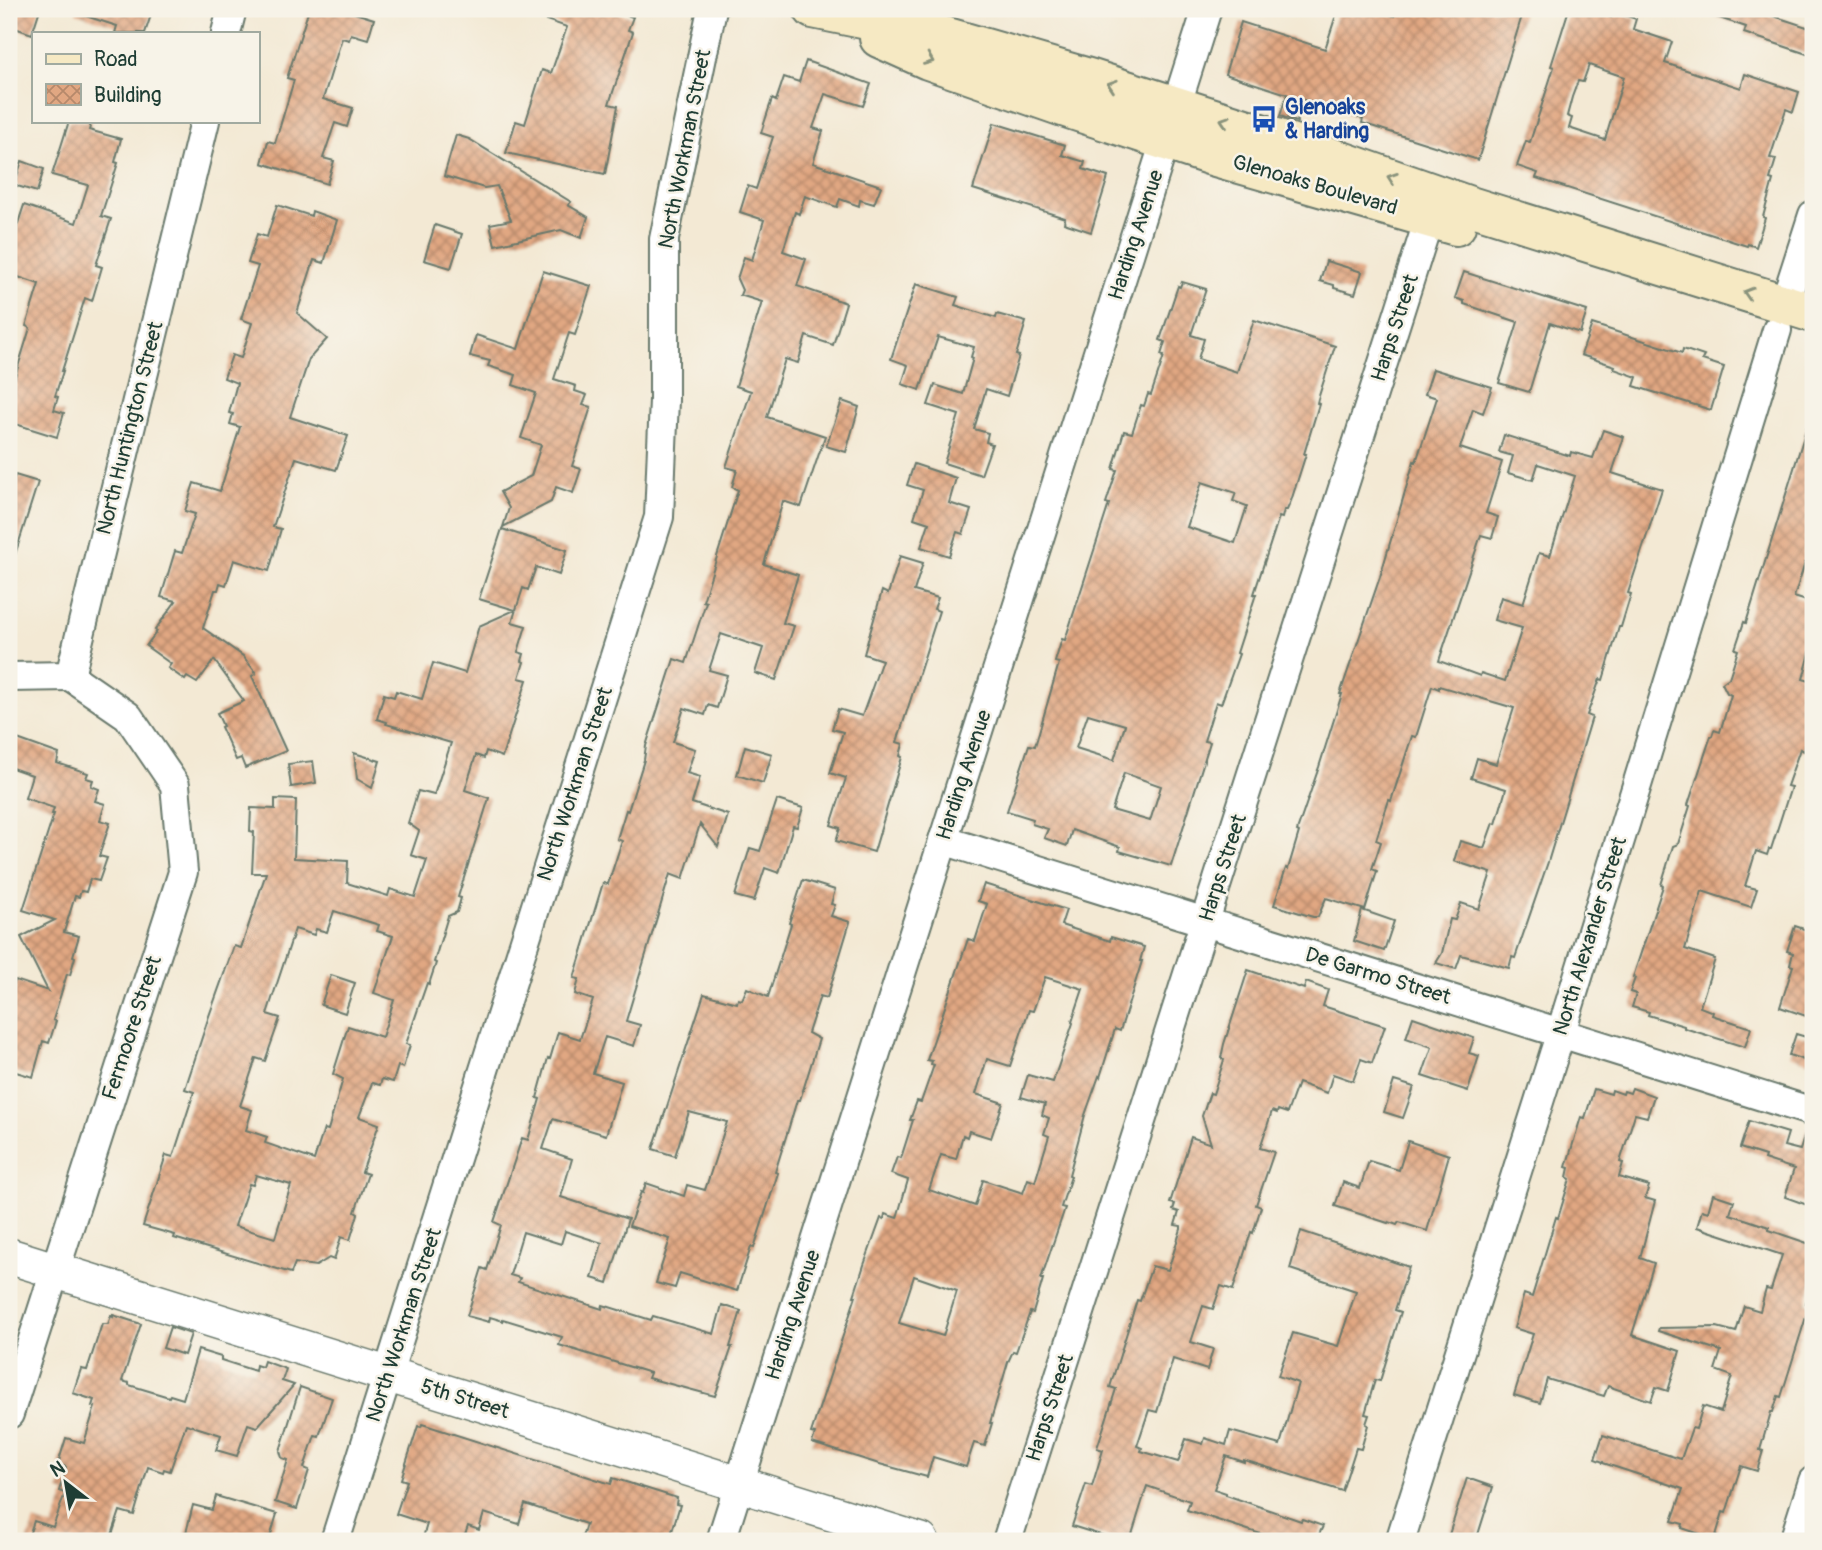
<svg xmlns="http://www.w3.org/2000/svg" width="1822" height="1550" viewBox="0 0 1822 1550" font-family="Pangolin,sans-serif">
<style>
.building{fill:url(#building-cross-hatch);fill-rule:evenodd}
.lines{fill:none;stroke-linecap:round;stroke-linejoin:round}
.minor-casing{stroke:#69796c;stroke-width:32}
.tertiary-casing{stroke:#69796c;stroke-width:38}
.secondary-casing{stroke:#69796c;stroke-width:42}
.minor{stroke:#fff;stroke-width:28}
.tertiary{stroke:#fff;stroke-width:35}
.secondary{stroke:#f6e9c3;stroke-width:38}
.oneway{stroke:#8a937c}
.labels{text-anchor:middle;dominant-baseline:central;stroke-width:5;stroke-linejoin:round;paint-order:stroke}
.transit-label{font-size:21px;font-weight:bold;fill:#164399;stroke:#f7f3e8;text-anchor:start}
.street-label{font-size:21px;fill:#1f3d34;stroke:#f7f3e8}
</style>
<defs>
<pattern id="building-cross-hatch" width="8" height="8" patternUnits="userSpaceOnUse" patternTransform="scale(1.75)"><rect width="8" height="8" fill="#e1a782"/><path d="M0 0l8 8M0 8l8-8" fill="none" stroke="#b6896b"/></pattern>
</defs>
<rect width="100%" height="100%" fill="#f7f3e8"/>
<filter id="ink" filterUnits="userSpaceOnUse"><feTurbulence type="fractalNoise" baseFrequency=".0143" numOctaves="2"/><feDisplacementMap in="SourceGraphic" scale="14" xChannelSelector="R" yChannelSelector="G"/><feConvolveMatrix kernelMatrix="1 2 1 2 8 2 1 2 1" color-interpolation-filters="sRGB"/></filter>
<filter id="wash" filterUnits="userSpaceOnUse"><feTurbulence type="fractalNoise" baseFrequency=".00686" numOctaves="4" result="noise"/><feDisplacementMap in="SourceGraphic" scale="28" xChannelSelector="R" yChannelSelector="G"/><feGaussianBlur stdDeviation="1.57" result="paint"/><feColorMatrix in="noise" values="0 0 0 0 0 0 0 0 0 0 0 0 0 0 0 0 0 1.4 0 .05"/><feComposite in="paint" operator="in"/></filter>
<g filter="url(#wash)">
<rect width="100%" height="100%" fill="#f3e9d4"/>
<g id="blocks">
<g class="building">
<path d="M12,9H40L32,34L9,26V19Z"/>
<path d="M76,9H153L145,33H115L117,26L76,13Z"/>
<path d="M309,9H342L374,19L368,39L351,34L349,40L342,38L323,99L353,108L347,127L335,123L323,158L334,161L327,184L262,163L268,141L275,143L294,80L287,78Z"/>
<path d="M524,9H620L619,13L633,17L628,30L633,32L609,104L618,106L605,174L506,153L516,121L525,124L542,70L551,73L567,27L523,12Z"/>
<path d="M1338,9H1372L1395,16L1398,9H1524L1478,160L1362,123L1363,119L1304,100L1297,122L1280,116L1287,94L1225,74L1241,22L1325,49Z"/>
<path d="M1569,9H1585L1611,17L1613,11L1636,19L1633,29L1672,42L1665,63L1741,88L1745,74L1799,92L1793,112L1786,109L1770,158L1776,159L1770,179L1773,180L1763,217L1765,218L1756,247L1748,244L1747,246L1536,178L1538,173L1517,166L1526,141L1530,142L1554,67L1551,66ZM1589,65L1624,77L1605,140L1569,128L1572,118L1567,116L1572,97L1578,81L1583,82Z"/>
<path d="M1703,9H1752L1813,29V56L1744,33L1746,27L1702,12Z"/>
<path d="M806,61L871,84L863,106L825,94L813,128L823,131L813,163L881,186L874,204L860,200L859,206L840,199L837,207L805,196L799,214L795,212L783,251L806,259L797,286L846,303L833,345L806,336L798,363L785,359L767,417L825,436L801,507L783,501L764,564L798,575L783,623L794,626L776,680L755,673L763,648L721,634L709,670L727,675L717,708L708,705L705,715L684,708L673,742L695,749L687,773L700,777L692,803L728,815L718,847L700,824L683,879L670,874L626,1021L640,1025L634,1046L605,1037L593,1073L622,1082L606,1135L553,1119L543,1149L572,1159L561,1197L628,1219L608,1283L592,1278L602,1243L565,1231L561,1244L523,1232L510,1275L520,1278L518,1282L602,1309L603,1305L651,1320L653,1316L714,1334L722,1305L741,1311L730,1347H732L715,1396L648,1378L650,1373L559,1345L562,1337L503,1319V1321L490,1317L489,1322L467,1316L482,1268L487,1270L501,1225L494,1222L522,1138L528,1140L540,1099L537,1098L548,1058L550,1059L558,1032L580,1039L593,1000L575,994L579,979L574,978L603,883L608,884L622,841L617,839L626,810L628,811L644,760L646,746L674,659L686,663L706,602L703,601L738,490L732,487L737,470L726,467L751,391L736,386L762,302L740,295L742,290L737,279L744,257L752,260L764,220L740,212L748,186L756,189L773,137L761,133L772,99L776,101L784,77L799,82Z"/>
<path d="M69,121H92L89,130L121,139L115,162L118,163L101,216L111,219L96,265L102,267L92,301L85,298L62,371H63L55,396L58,397L54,410L64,413L57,437L9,422V396L30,328L26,326L39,284L9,274V251L24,205L76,223L88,185L52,175Z"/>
<path d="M994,123L1065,145L1062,155L1085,162L1083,169L1108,177L1091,232L1064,223L1065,218L973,189Z"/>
<path d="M456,135L469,139L571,202L568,205L588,217L581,238L561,230L495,245L490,224L511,220L497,186L484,188L444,176Z"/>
<path d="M22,161L44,169L37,192L14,185Z"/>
<path d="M277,205L311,216L312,211L337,220L324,263L314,260L297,313L327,339L309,359L290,417L348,436L336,470L296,458L273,527L281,529L269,571L234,560L226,585L220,583L218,590H215L203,628L243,656L256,673L252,676L286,751L245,768L241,758L236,760L221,727L223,726L217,713L244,701L214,660L197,683L187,677L185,680L168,668L171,664L146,646L157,631L155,630L176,601L161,597L175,551L182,553L195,514L185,511L194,483L220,491L240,427L230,424L233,414L229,413L237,383L224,378L232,355L241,358L252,323L241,319L258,266L248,263L257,234L267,237Z"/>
<path d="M435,225L462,234L451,268L424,260Z"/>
<path d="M1326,261L1362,272L1355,294L1334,288V285L1320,281Z"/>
<path d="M543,271L591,286L575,335L569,333L554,379L576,386L575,391L587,395L583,405L591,407L572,466L581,469L573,493L556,487L551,502L503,527L509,508L500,492L531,476L541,445L521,438L536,393L513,385L516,375L488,366L490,361L470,356L476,335L518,349Z"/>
<path d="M1464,272L1587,311L1580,333L1550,323L1529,392L1499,383L1518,322L1464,304V301L1455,298Z"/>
<path d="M1182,282L1206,289L1191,335L1204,339L1198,359L1237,372L1254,320L1335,346L1318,399L1317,403L1319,404L1304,454H1306L1291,501L1287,510H1284L1282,518L1279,517L1254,594H1256L1237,653L1239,654L1221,704L1216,702L1204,741L1210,742L1171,866L1119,851L1120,847L1072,830L1067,846L1044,838L1048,829L1032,824L1033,819L1007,811L1029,745L1035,746L1059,663L1055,662L1062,639L1065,640L1109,504L1106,503L1117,470L1113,469L1124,431L1132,433L1141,405L1144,406L1148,394L1151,395L1164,356L1161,355L1165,342L1160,340L1178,286L1180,287ZM1202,482L1236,493L1233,501L1247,506L1235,543L1187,527ZM1088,714L1125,725L1114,760L1076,748ZM1124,773L1161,786L1150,821L1112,810Z"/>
<path d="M916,284L958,297L955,305L996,318L997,314L1026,322L1016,355L1019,356L1007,396L986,389L974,429L988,433L986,442L992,444L981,475L944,463L959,415L928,405L935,385L963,394L973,358L971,357L974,347L938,337L920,390L902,384L908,365L891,359Z"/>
<path d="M1592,324L1682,353L1683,349L1704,356L1702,360L1724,367L1711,410L1634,386L1637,377L1614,369L1615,366L1581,355Z"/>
<path d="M1433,369L1492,387L1483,413L1473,409L1460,448L1502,462L1486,513L1498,517L1492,538L1481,535L1439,661L1480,676L1481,673L1505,681L1522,628L1494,620L1501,597L1523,604L1539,553L1550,556L1575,476L1538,464L1533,480L1508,473L1513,456L1499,452L1504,435L1570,456L1571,452L1593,458L1603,430L1624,437L1612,473L1662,489L1628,593L1631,594L1621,627H1619L1603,680L1600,679L1587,715L1592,717L1548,862L1515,958L1512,957L1509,968L1461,955L1456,969L1436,963L1442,953L1450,919L1455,920L1461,903L1479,909L1491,873L1454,861L1460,841L1484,848L1493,823L1496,824L1506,789L1471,778L1477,758L1496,764L1514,708L1439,686V689L1432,686L1416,737L1412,736L1391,801L1389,800L1376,840L1381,842L1372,869L1377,871L1365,910L1326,898L1318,917H1313L1274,905L1286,868L1288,869L1299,832L1297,831L1319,767L1342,694H1340L1380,577L1414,461L1416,462L1437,398L1425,394Z"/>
<path d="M842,401L859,407L846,452L826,446Z"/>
<path d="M1809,420L1813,421V566L1805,563L1794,597L1813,603V642L1803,679L1813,682V723L1804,751L1800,749L1787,786L1791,787L1771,849H1769L1767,855L1756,851L1745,886L1757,889L1751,907L1702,891L1685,949L1715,959L1700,1007L1713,1012L1712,1015L1751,1028L1745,1047L1684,1028V1026L1648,1015L1649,1012L1632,1007L1636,994L1630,992L1635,978L1633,977L1663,886L1661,885L1673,846L1678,844L1690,806L1688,805L1711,736H1712L1714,730L1720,732L1731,695L1727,693L1722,683L1729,678L1738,650L1735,649L1744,622L1746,623Z"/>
<path d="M914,464L956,478L949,503L971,510L963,534L957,532L949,556L921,547L929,523L914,518L923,490L907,485Z"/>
<path d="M15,475L38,482L13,561L9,560V477L14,478Z"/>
<path d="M502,529L567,550L559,575L536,567L528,590L523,588L512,622L526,626L518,652L524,654L522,661L524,662L519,678L527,680L502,757L486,751L484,758L476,755L465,790L489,798L458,897L461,898L457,912L448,916L434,962L436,963L429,984L427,983L406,1044L410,1045L403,1068L398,1066L393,1082L382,1079L380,1085L372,1083L359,1117L379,1124L362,1172L368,1174L355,1212L358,1214L350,1240L341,1237L334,1260L329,1258L316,1266L295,1263L291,1273L174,1238L175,1235L143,1226L166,1155L173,1157L194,1092L185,1089L209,1016L234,946L241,948L266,873H252L254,832L250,831L251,808L275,809V799L296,800L294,858L348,861L347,883L388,896L390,889L415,897L427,860L411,855L419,831L408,823L418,791L434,795L451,743L386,724L387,722L377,719L384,694L394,697L396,691L422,699L433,663L465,673L479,626L515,610L479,599ZM334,911L379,925L377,931L393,936L374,993L394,1000L382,1037L348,1026L333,1074L343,1079L328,1130L324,1129L314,1160L265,1143L267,1137L246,1130L252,1110L240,1106L256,1058L265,1061L280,1018L267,1014L295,929L314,935L316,929L327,932ZM256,1175L291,1185L275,1238L235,1226L249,1184L253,1185Z"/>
<path d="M900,556L923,563L914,591L938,598L934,609L939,611L897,742L903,744L900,756L902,757L874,852L836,841L840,828L831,825L846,778L830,773L843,732L832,729L838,709L862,716L882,660L864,654L882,591L888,594Z"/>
<path d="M9,736L59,754L57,763L88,773L86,778L93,780L91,786L99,789L95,801L105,804L100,820L110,823L99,856L107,858L99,881L90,879L86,892L81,891L79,897L75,896L64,932L79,936L73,956L75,957L70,975L67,974L53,1020L56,1021L49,1043L43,1041L33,1077L9,1070V998L15,980L48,991L21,937L55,920L23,910L54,814H52L54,808L25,798L32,775L9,767Z"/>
<path d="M745,746L772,754L763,783L737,775Z"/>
<path d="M354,753L380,761L372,788L357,779Z"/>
<path d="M313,761L316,783L291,787L288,764Z"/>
<path d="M777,800L803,808L797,827L793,826L779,873L765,868L754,901L735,896L750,848L760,851Z"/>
<path d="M803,880L835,890L831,904L835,905L831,916L850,922L827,998L820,996L808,1033L819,1039L800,1100H797L789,1127L775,1172L778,1173L754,1248L751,1247L737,1291L680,1273L675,1288L656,1283L670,1239L629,1226L641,1192L643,1193L646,1183L684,1196L687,1185L705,1190L727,1122L689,1112L675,1156L653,1149L704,994L737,1003L738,999L742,1000L747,988L768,997L791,924L789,923Z"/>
<path d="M984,884L1066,910L1061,925L1110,941L1111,937L1144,947L1140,961H1142L1120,1031L1115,1029L1100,1077L1099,1076L1085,1115L1069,1175L1071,1176L1061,1207L1065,1208L1041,1279H1043L1033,1313L1030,1312L1016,1352L1013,1351L1008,1362L990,1423H992L985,1446L974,1443L966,1467L933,1457L927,1477L876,1463L812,1443L815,1434L811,1433L856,1296H854L864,1265L881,1218L884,1219L885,1214L897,1218L908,1180L891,1174L897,1157L901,1158L913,1120H910L917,1101L921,1102L934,1065L931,1064L932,1061L927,1060L968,939L975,941L987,904L978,901ZM1045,977L1083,989L1072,1022L1073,1023L1053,1082L1028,1075L1021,1097L1045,1104L1042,1115L1049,1118L1044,1134L1049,1136L1035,1182L1028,1179L1023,1193L983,1180L975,1206L929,1190L941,1155L956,1159L963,1135L967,1137L969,1131L991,1138L1003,1103L976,1094L987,1059L1010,1066L1029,1010L1033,1011ZM914,1276L957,1291L943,1336L899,1323Z"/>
<path d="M1362,910L1394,921L1384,951L1354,941Z"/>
<path d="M1795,926L1813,932V994L1806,1016L1780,1007L1793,966L1790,965L1793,953L1787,951Z"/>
<path d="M1248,970L1304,989L1306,982L1328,990L1323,1006L1385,1026L1372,1063L1361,1059L1353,1081L1333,1074L1327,1093L1298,1083L1287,1113L1278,1110L1277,1113L1272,1111L1260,1148L1274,1152L1256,1205L1261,1207L1253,1233L1251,1232L1233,1290L1221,1286L1213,1309L1203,1306L1191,1342L1213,1349L1207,1370L1173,1359L1157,1412L1149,1410L1137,1446L1142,1448L1141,1451L1178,1462L1186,1439L1203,1444L1205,1438L1226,1445L1230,1431L1280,1445L1298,1383L1278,1376L1293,1333L1338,1346L1356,1291L1290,1269L1301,1231L1409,1267L1395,1310L1401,1312L1380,1381L1375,1380L1365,1414L1369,1415L1366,1424L1368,1425L1361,1449L1356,1448L1342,1491L1244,1460V1462L1226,1456L1214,1489L1226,1493V1495L1301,1521L1302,1519L1323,1526L1316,1541H1284L1248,1530L1187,1510L1190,1501L1147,1486L1130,1541H1120L1072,1526L1086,1484L1092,1486L1103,1450L1097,1448L1116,1389L1110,1387L1137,1300L1140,1301L1152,1266L1168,1270L1181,1229V1226L1175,1225L1179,1212L1173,1210L1175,1204L1170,1203L1191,1137L1211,1144L1202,1116L1210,1093L1213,1094L1224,1060L1221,1058L1224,1044Z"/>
<path d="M331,975L355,983L345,1013L321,1005Z"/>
<path d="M1413,1017L1474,1038L1469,1053L1479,1056L1468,1091L1422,1076L1432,1047L1406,1038Z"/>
<path d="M1796,1034L1813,1039V1063L1789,1055Z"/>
<path d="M1394,1081L1414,1087L1403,1118L1384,1112Z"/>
<path d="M1632,1088L1654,1096L1647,1117L1635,1114L1620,1162L1623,1163L1619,1177L1649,1186L1645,1198L1655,1201L1640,1258L1654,1263L1632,1335L1680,1351L1668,1391L1656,1387L1651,1401L1608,1386L1604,1396L1547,1379L1540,1403L1514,1395L1533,1334L1514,1328L1524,1294L1532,1297L1556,1217L1558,1218L1570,1179L1567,1177L1569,1168L1566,1167L1581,1117L1585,1118L1594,1089L1611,1094L1612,1090L1623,1094L1624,1091L1630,1093Z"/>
<path d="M1749,1121L1788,1133L1784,1146L1800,1150L1807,1128H1813V1207L1785,1197L1794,1169L1764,1159L1765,1156L1740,1148Z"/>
<path d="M1408,1141L1449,1155L1427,1231L1399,1222L1397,1225L1389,1222L1388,1223L1335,1206L1343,1182L1360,1188L1369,1161L1399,1170Z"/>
<path d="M1713,1194L1734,1201L1730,1214L1769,1227V1230L1813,1245V1280L1806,1303L1810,1304L1781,1397L1778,1396L1773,1412H1771L1760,1450L1763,1451L1757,1471L1741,1466L1726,1513L1723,1512L1715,1539L1682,1528L1683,1524L1672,1521L1683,1489L1603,1463V1462L1595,1459L1603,1435L1681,1459L1692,1428L1696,1429L1703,1406L1721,1412L1732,1376L1715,1370L1721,1351L1658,1331L1659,1328L1717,1327L1736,1332L1744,1306L1760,1311L1766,1289L1771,1290L1782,1255L1697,1227L1702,1210L1708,1212Z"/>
<path d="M113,1315L141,1324L122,1381L129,1383V1385L169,1397L170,1395L183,1399L198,1350L221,1357V1360L255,1371L256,1365L262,1367L264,1361L286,1369L282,1381L294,1385L257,1427L248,1424L237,1456L216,1450L221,1435L186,1424L170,1471L164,1469L163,1472L148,1467L134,1515L120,1511L110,1541H27L34,1521L53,1527L65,1493L59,1491L66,1467L58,1464L66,1438L84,1443L95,1407L92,1406L94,1400L73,1393L81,1369L87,1370L102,1324H108L111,1316L113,1317Z"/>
<path d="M170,1327L191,1334L184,1355L163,1348Z"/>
<path d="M300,1387L332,1398L319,1436L315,1435L304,1468L309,1470L297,1509L275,1502L288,1460L282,1458L280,1451Z"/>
<path d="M422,1424L611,1484L613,1478L677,1498L676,1504L680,1505L669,1541H594L582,1537L586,1524L525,1504L519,1524L484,1513L479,1530L468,1526L463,1541H422L427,1524L396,1514L407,1481L401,1479L418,1426L421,1427Z"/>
<path d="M1467,1478L1493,1487L1476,1541H1447Z"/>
<path d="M216,1496L277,1514L269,1541H184L193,1505L212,1510Z"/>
</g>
</g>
</g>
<g filter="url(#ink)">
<use href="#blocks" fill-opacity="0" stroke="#69796c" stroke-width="2"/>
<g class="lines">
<defs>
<g id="minor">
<path d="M226,33L232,9"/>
<path d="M1784,305L1813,215"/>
<path d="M9,677L70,676L205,121"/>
<path d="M943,840C1233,932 1524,1021 1813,1112"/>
<path d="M9,1414L183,872L175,785L128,716L70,676"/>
<path d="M335,1541L659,517L664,400V239L712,9"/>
<path d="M721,1541L1207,9"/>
<path d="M1007,1541L1435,200"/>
<path d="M1400,1541L1561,1032L1777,330"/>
<path d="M1794,1541L1813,1481"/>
</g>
<path id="tertiary" d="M9,1256L921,1541"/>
<g id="secondary">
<path d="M813,9L937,34L1092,79L1273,137L1470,206L1813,313"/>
<path d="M879,38L928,60L1063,107L1212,156L1456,226"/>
</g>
</defs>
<use href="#minor" class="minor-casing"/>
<use href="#tertiary" class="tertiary-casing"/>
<use href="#secondary" class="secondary-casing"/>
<use href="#minor" class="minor"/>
<use href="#tertiary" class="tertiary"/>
<use href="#secondary" class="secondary"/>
</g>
<defs><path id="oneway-chevron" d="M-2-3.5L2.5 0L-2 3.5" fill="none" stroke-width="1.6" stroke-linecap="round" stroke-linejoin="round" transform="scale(1.75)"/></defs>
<g class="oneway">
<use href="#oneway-chevron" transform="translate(929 60) rotate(22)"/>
<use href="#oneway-chevron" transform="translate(1112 85) rotate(-162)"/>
<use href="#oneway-chevron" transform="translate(1225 121) rotate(-162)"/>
<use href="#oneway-chevron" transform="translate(1392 178) rotate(-161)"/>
<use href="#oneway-chevron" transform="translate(1748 293) rotate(-163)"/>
</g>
</g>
<defs>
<symbol id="bus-bare" viewBox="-9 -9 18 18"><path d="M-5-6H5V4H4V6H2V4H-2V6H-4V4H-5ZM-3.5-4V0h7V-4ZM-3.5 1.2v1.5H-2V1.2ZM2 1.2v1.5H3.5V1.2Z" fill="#1a4fb4" stroke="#f7f3e8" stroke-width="2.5" paint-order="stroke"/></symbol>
</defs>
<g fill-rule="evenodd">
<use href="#bus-bare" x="1245" y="100" width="38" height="38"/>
</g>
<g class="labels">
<g class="transit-label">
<text x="1285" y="107">Glenoaks<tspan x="1285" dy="24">&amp; Harding</tspan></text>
</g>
<g class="street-label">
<text transform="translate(685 149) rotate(-79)">North Workman Street</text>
<text transform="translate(1315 185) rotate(16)">Glenoaks Boulevard</text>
<text transform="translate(1136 235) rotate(-72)">Harding Avenue</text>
<text transform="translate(1395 328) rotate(-72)">Harps Street</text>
<text transform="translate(130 428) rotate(-76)">North Huntington Street</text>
<text transform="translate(964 775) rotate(-72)">Harding Avenue</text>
<text transform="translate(575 784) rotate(-72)">North Workman Street</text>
<text transform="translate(1223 868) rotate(-72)">Harps Street</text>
<text transform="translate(1590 936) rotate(-73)">North Alexander Street</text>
<text transform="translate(1378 976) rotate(17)">De Garmo Street</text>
<text transform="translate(132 1028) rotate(-72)">Fermoore Street</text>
<text transform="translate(793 1315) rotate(-72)">Harding Avenue</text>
<text transform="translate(404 1325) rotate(-72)">North Workman Street</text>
<text transform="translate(465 1399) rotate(17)">5th Street</text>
<text transform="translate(1050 1408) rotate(-72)">Harps Street</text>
</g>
</g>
<rect width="1822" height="1550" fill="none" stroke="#f7f3e8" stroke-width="35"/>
<rect x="32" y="32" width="228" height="91" fill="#f7f3e8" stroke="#a1aaa0" stroke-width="2"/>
<rect x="46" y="54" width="35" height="10" fill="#f6e9c3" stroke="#a1aaa0" stroke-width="2"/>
<text x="94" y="66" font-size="21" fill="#1f3d34">Road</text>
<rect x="46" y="84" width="35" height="21" fill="url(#building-cross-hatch)" stroke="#a1aaa0" stroke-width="2"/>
<text x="94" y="102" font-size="21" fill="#1f3d34">Building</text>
<g transform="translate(66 1483) rotate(329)" stroke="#f7f3e8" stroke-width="5" paint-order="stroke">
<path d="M0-5L12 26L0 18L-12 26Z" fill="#1f3d34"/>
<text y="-10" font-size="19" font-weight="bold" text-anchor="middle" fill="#1f3d34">N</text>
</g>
</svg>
